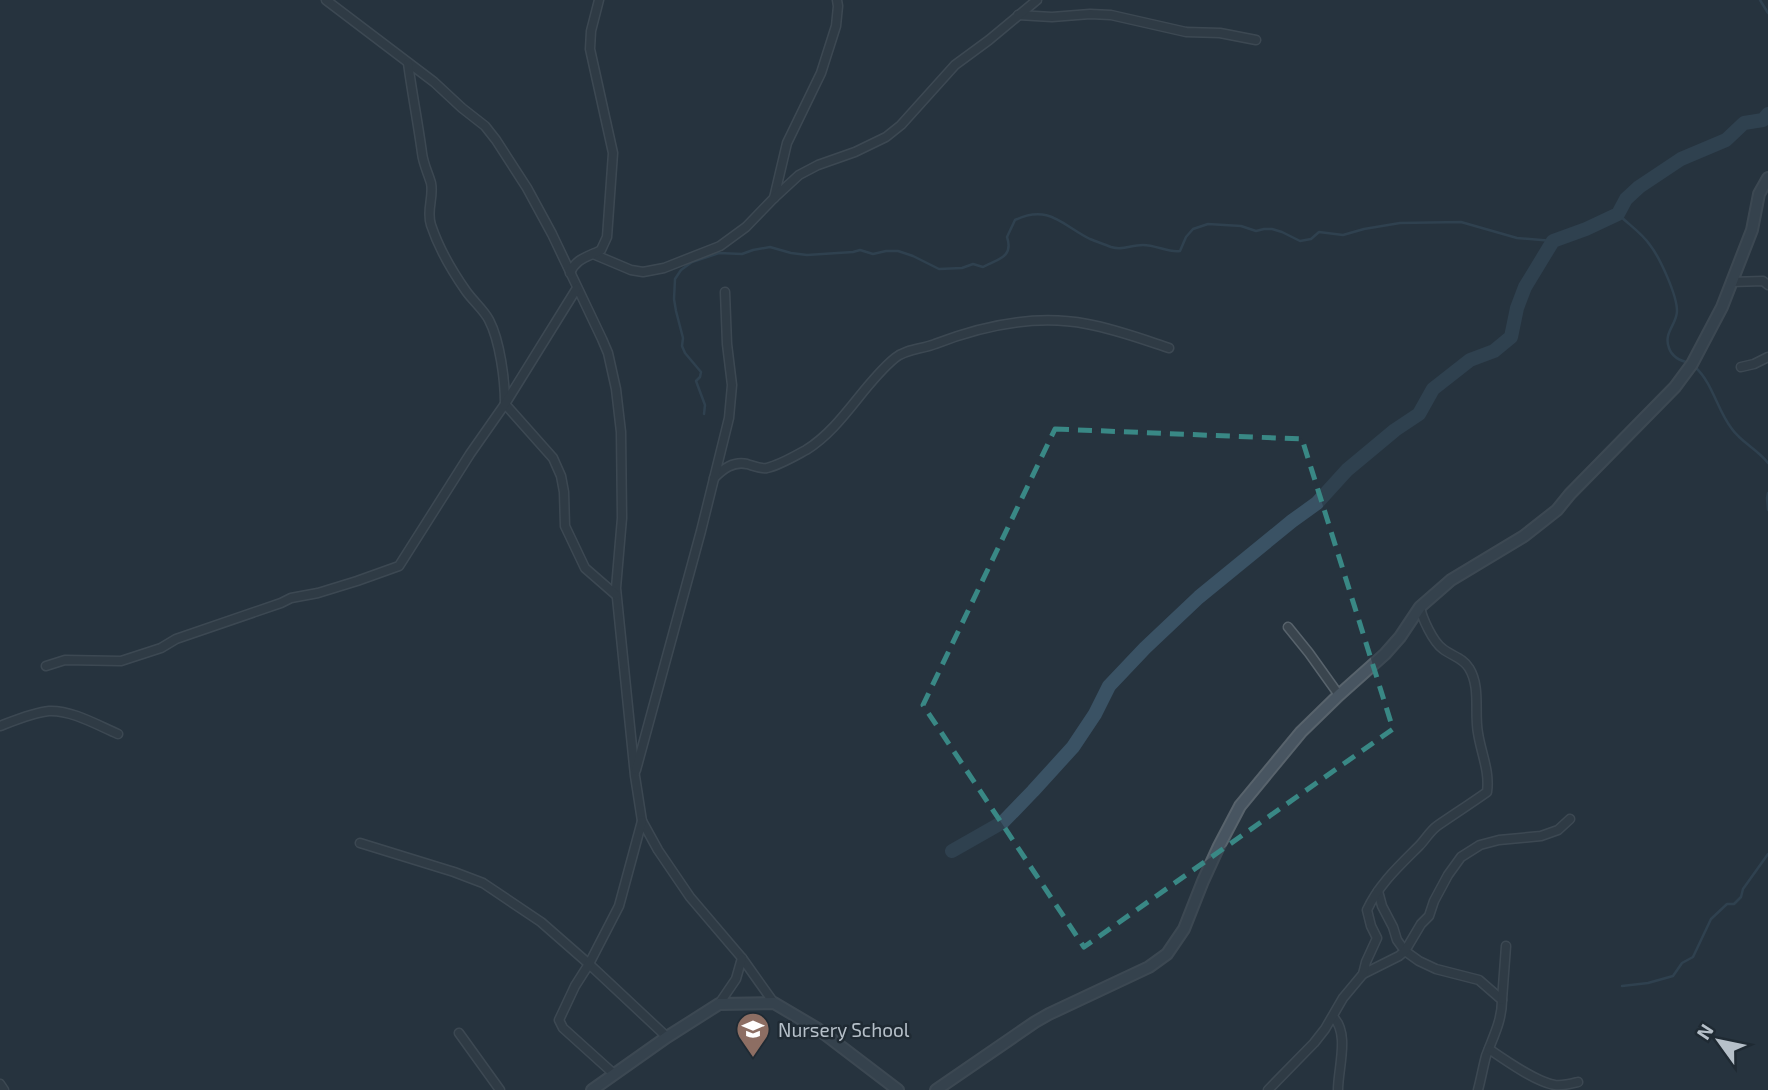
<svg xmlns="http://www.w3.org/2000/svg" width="1768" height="1090" viewBox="0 0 1768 1090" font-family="'Exo 2',sans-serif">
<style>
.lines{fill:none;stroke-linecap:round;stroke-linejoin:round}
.stream{stroke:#3a5264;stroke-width:2.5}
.river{stroke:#3a5264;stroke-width:14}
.street-casing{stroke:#58636c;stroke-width:11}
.secondary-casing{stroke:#58636c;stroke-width:14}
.street{stroke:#3a454e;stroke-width:8}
.secondary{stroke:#485561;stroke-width:10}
.marked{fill:none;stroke:#398885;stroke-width:5;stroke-dasharray:14 9;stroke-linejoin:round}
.labels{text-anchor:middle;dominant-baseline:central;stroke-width:5;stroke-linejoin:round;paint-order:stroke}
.poi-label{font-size:19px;fill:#b6c0c9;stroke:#1f2a33;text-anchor:start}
</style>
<rect width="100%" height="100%" fill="#26333e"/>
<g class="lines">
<g class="stream">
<path d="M1760,0L1768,13"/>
<path d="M1618,214C1628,224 1642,233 1650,245C1660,258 1677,295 1677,311C1677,324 1663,333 1669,348C1672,357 1680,361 1690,363"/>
<path d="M1695,367C1713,383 1717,410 1732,429C1741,442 1758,450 1768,463"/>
<path d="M704,414L705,405L696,381L700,377L701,372L685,353L682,346L683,338L676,311L674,299L675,279L681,270L692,262L719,253L742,254L753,250L770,247L791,253L807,255L853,252L860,250L873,254L886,251H898L913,256L939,269L962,268L973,264L983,267C997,259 1014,258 1007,237L1015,220C1049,204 1062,225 1090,239C1097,242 1104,244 1111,247C1123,251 1130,245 1143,245C1156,245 1169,253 1180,251L1186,237L1193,229L1208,224L1241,226L1256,231L1264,229H1272L1282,232L1300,241L1311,239L1319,232L1343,235L1364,229L1400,223L1461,222L1517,238L1553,241"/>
<path d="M1768,493L1767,498L1768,510"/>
<path d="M1622,986L1648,983L1673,976L1682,963L1693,957L1711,919L1727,904H1734L1741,897L1743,889L1768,854"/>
</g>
<path class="river" d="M952,851L1003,822L1033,791L1073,747L1095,714L1109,686L1145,648L1199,597L1292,521L1317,503L1347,470L1395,430L1419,414L1433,389L1470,360L1494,351L1511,337L1517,308L1525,287L1553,241L1586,229L1618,214L1626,199L1639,187L1681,159L1726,140L1744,123L1763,120L1768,114"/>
<defs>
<g id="street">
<path d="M326,0L434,82L462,108L485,126L496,140L527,188L552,234L602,339L608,353L616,389L621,432L622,518L616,588L635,776L642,821L658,850L690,897L742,958L774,1003"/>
<path d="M1018,15L1052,17L1090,14L1111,15L1186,32L1220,33L1256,40"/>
<path d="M408,63C412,93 418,123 422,153C423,163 428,173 431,183C434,198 426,210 431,225C439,249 452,271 466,291C473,301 484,310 489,320C500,341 505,380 505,404L553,458L561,476L564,492L565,526L585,568L616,595"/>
<path d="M774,198L787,143L821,73L836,26L838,6L837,0"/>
<path d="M593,254L631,270L643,272L664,268L720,246L746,227L774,198L799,175L818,165L855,152L886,137L901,125L955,65L989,40L1037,0"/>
<path d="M570,273C576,258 588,257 601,250L607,237L613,153L590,49L591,31L599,0"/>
<path d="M1731,282L1763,281L1768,285"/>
<path d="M1741,367L1754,364L1768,357"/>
<path d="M714,478C723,469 733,461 747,464C754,466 760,469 767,468C780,465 795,456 806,450C843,427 863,384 895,358C906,349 923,349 935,344C984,325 1035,314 1087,324C1115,329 1142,339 1169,348"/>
<path d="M1288,627L1309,653L1339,695"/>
<path d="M46,666L65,660L121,661L161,648L176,639L281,603L291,598L318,593L357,581L399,566L470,454L505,404L577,288"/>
<path d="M0,726C13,721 35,712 49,711C72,710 97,725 118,734"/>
<path d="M636,770L701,531L729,418L732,385L727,344L725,292"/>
<path d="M360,843L454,872L483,883L541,922L589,964L667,1037"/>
<path d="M1378,891L1382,906L1393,927L1397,940L1405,951L1419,961L1436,969L1479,980L1502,1000C1502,1021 1493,1037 1486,1056C1483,1067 1481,1079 1478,1090"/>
<path d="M1363,974L1399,956L1405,951L1421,924L1429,916L1434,901L1448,875L1461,857L1480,845L1499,840L1541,836L1558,830L1570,819"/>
<path d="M1502,1000L1506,946"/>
<path d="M719,1004L736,979L742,958"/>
<path d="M1333,1017C1350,1033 1338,1068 1338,1090"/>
<path d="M459,1033L500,1090"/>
<path d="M1489,1049C1505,1060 1536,1082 1555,1085C1563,1086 1570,1084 1578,1082"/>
<path d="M614,1074L563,1028L559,1020L575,986L589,964L619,906L642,821"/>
<path d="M0,1084L4,1090"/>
<path d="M1268,1090L1314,1043L1325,1029L1343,998L1363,974L1366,962L1377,938L1371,926L1367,910C1379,884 1399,866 1419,846C1425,840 1430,831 1437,826C1453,815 1470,804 1487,792C1490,771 1481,753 1478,733C1474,713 1481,687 1469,668C1463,658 1452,656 1443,649C1433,642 1422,618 1420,607"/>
</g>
<g id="secondary">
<path d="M592,1090L667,1037L719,1004L774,1003L818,1029L898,1090"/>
<path d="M936,1090L1035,1022L1049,1014L1149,967L1167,954L1184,929L1203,881L1219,846L1240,806L1301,732L1339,695L1385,654L1400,637L1420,607L1451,580L1524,536L1557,510L1570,494L1675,387L1692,364L1722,307L1752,230L1759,194L1768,178"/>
</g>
</defs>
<use href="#street" class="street-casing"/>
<use href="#secondary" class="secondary-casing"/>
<use href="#street" class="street"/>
<use href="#secondary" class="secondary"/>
</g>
<path d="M0 0H1768V1090H0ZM1055,429L1302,439L1393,729L1084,947L923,705Z" fill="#26333e" fill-opacity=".55" fill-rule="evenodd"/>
<path class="marked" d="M1055,429L1302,439L1393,729L1084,947L923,705Z"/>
<defs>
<symbol id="school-pin" viewBox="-11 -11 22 30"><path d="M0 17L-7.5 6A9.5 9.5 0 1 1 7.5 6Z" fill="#8d6e63" stroke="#1f2a33"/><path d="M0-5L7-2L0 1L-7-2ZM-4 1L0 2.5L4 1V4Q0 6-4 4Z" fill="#fff"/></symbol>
</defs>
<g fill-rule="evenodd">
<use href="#school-pin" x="734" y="1010" width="38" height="52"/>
</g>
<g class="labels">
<g class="poi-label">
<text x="778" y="1029">Nursery School</text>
</g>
</g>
<g transform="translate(1719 1041) rotate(303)" stroke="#1f2a33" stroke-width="5" paint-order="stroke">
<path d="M0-5L12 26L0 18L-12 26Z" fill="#b6c0c9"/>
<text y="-10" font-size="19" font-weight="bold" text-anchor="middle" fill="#b6c0c9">N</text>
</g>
</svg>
